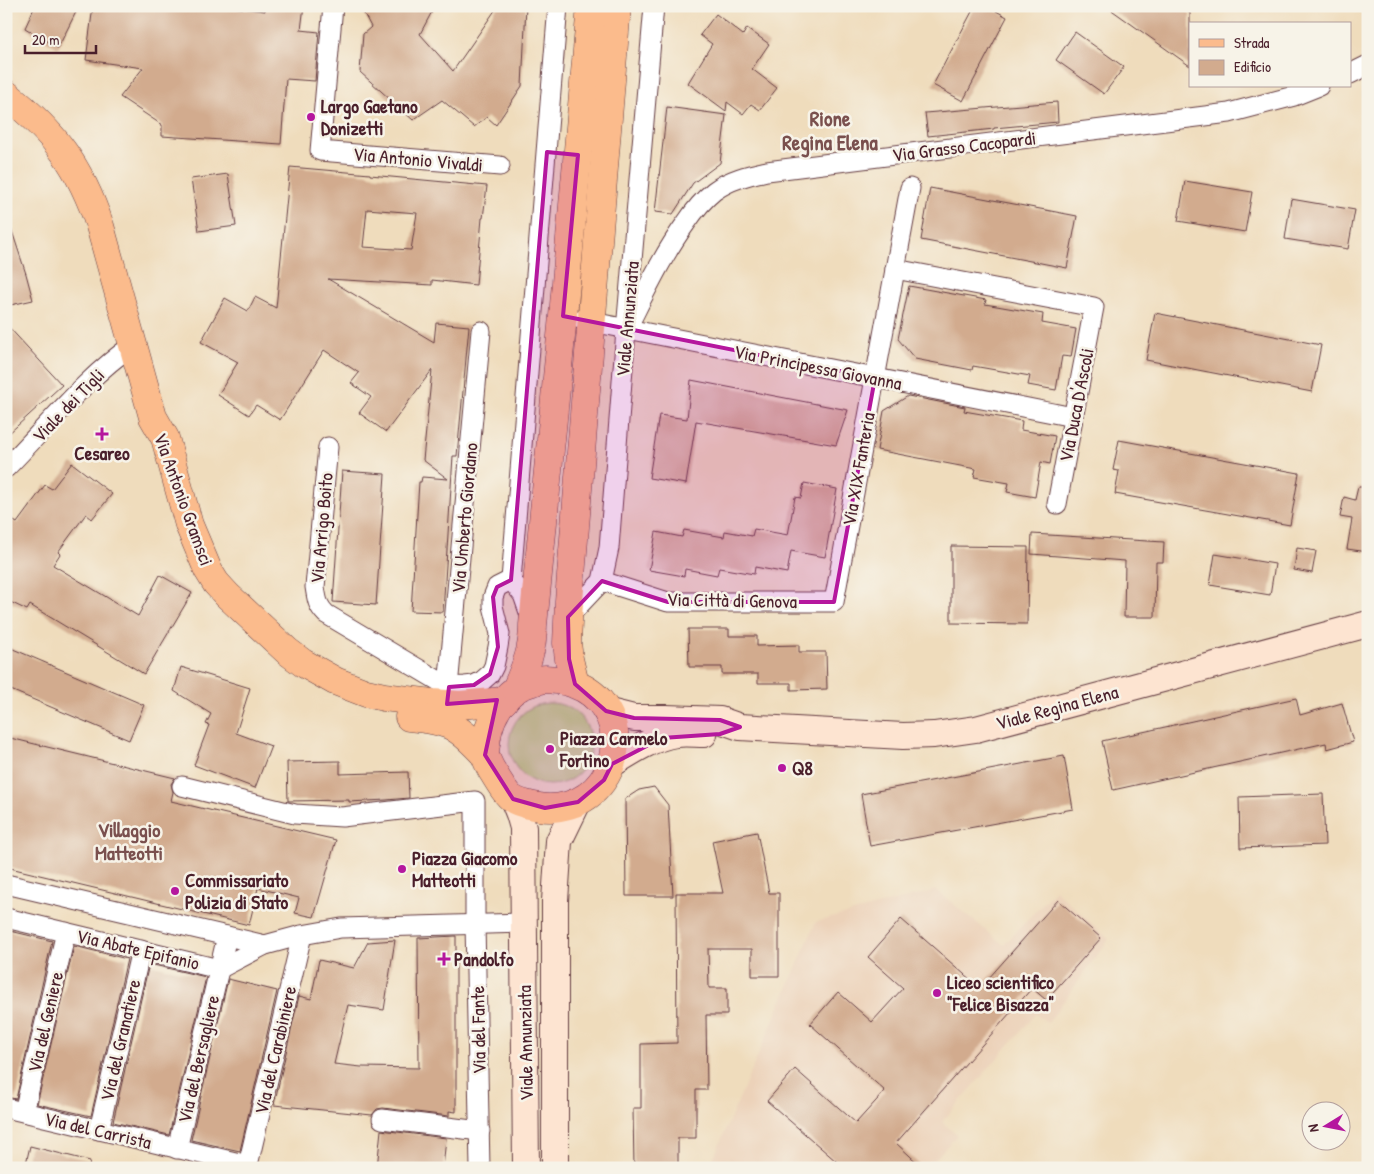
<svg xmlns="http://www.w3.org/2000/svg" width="1374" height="1174" viewBox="0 0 1374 1174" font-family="'Patrick Hand',sans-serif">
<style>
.built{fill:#ecd2b9}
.green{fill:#b5d177;stroke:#807851}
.building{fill:#d2ab8e;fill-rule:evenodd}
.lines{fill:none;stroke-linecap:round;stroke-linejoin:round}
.street-casing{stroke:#633b41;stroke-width:21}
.secondary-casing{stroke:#633b41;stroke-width:28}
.primary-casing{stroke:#633b41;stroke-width:29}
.street{stroke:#fff;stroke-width:19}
.secondary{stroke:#fde4d1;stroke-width:26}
.primary{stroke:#fbbb8c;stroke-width:28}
.marked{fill:#b5179e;fill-opacity:0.2;stroke:#b5179e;stroke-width:4;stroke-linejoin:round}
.poi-dot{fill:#b5179e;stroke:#f7f3e8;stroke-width:2}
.labels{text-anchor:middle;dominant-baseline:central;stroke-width:5;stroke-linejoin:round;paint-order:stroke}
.poi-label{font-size:19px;font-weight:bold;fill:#4a1f2b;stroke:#f7f3e8;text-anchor:start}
.street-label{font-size:19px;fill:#4a1f2b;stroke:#f7f3e8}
.neighbourhood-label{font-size:20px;font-weight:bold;fill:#7a504e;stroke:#f7f3e8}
.quarter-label{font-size:21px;font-weight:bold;fill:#7a504e;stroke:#f7f3e8}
</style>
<rect width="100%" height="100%" fill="#f7f3e8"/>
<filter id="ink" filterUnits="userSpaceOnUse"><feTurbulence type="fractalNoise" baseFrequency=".02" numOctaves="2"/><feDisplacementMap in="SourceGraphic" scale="10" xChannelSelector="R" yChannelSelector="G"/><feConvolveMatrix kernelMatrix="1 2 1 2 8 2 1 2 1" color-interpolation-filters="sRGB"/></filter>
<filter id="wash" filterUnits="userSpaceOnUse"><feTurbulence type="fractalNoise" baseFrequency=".0096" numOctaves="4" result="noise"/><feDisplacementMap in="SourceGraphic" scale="20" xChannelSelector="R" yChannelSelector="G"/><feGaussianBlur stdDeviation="1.12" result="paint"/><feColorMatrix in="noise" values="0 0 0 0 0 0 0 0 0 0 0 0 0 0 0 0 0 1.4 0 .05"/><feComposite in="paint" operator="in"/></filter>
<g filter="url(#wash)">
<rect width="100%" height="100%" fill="#efdcbc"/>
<path class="built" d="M936,890L1004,945L1055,890L1109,939L1048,1023L1036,1014L942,1122L957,1135L927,1168H709L816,922Z"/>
<circle class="green" cx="550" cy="744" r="41"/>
<g id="blocks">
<g class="building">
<path d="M35,6H79L58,48L25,28Z"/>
<path d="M93,6H127L164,9V6H224L265,11V6H304L301,30L319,32L315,81L286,79L281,144L162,136V125L120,97L143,68L86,60Z"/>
<path d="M360,6H435L420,34L453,71L498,6H526L522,86L496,125L487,117L474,127L442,100L413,120L360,72L363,34L371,27Z"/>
<path d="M975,6H987L1007,17L963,101L933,85Z"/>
<path d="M1106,6H1180L1190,13V66Z"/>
<path d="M716,14L743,35L747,28L769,44L752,69L777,88L760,110L751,104L743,114L727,102L726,111L688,83L712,44L700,35Z"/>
<path d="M1075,32L1124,67L1104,94L1056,60Z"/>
<path d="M1057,102L1058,122L994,128V129L928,136L925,113Z"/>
<path d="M667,107L726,115L720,163L693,183L673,214L655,212Z"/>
<path d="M290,167L370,174V175L487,186L483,218H482L476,285L432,280V285L328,279L434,342L436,323L469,326L457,456H453L443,612L411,611L419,482H421L422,477L448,479L423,460L432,370L386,432L359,413L371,397L351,383L359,373L324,350L280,420L256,405L249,415L218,395L238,362L201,342L225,298L248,311L255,297L276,308ZM367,209L417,213L411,250L363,247Z"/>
<path d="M228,174L236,226L199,231L191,179Z"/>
<path d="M1185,181L1252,192L1245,232L1178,221Z"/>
<path d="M930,188L1077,216L1067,268L921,240Z"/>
<path d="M1291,199L1355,210L1348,249L1285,239Z"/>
<path d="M6,225H10L26,274L33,300L6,306Z"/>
<path d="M909,286L986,300L985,304L1043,314L1042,323L1076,329L1071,357L1062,356L1056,390L1028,385L1030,376L973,366L972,370L915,359L898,339Z"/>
<path d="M1155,313L1321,345L1312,392L1146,360Z"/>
<path d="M6,324L62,385L6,436Z"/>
<path d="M691,380L848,410L836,445L696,421L686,484L649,478L659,415L687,419Z"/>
<path d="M908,396L965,407L964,411L1022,421L1021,430L1055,436L1050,464L1041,462L1035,497L1007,492L1009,483L974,477L976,469L877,450L884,411Z"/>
<path d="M1119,440L1299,473L1290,525L1115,494L1119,471L1113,470Z"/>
<path d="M72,463L112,494L92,519L86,514L58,552L60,554L53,565L138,616L160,575L192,593L144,674L30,605L27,610L6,600V516L17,523L45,485L52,489Z"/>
<path d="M342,471L385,474L376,605L333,602Z"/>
<path d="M804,483L837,489L825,557L791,551L787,573L755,567L754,574L719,568L717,575L685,569L684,576L649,570L656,532L682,537L684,530L724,537L725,531L752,536L754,529L788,535L795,497L801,498Z"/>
<path d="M1358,487H1368V552L1347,549L1352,519L1340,517L1344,497L1355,500Z"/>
<path d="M1032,534L1164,542L1163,562H1156L1155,617H1124L1125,561L1031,554Z"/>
<path d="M951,546L1028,547L1027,624L951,623Z"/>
<path d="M1297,548L1316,551L1312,573L1294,570Z"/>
<path d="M1215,554L1275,564L1270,595L1210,585Z"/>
<path d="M688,629H729V636H757V646L799,645V652H826L827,689L791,690V683H758V674H722V667H689Z"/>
<path d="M6,646L144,705L129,740L6,688Z"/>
<path d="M181,667L250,688L236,733L271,746L255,788L194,765L209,725L206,724L211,714L174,691Z"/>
<path d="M1296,698L1300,715L1342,703L1353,742L1327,749L1326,743L1113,790L1102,741Z"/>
<path d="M6,737L175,778L171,784L173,792L171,801L336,840L314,917L295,913L299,898L258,888L249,925L6,867Z"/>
<path d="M1064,756L1073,809L870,846L861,794Z"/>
<path d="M340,761V774L408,772L409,798L386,800L349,802V800L288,801L287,762Z"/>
<path d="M654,787L668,805L673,896H626L625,799L639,790Z"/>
<path d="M1323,794L1325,845L1240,848L1239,797Z"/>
<path d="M757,832L769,893H779V976H752V949H708L709,988H727V1015H706L707,1090H696V1138H678V1168H634L633,1108H641V1044L677,1043L676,893H723L712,841Z"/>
<path d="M1058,900L1101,938L1046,1000L1032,988L896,1143L923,1168H844L767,1101L795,1069L856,1123L885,1091L810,1024L838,992L872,1022L903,988L868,957L901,919L980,988Z"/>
<path d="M6,930L52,941L16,1099L6,1097Z"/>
<path d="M456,936V1112L449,1111V1116L383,1108L377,1109L372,1115L274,1105L299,996L311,999L319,960L354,968L368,942L395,940L384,1010L348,1005L334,1064L361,1067L419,1068L418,938Z"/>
<path d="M74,946L127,959L91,1116L37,1104Z"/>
<path d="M149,964L206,977L169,1135L113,1122Z"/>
<path d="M228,979L277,991L240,1151L191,1140Z"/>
<path d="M381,1130L446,1138L443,1168H377Z"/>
<path d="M30,1146L90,1161L89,1168H25Z"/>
</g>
</g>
</g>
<g filter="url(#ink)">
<use href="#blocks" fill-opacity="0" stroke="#633b41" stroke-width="1"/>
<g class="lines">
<defs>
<g id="street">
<path d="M333,6L320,151L500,166"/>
<path d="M1350,74L1368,65"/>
<path d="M895,269L1094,307L1057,504"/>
<path d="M582,320L1073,417"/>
<path d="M626,330C645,293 662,256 686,223C694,211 703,200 714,191C730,179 749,175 767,171L1229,113L1294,96L1319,86"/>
<path d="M328,447L315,587C317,599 317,605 326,614L449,687L465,686L474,685L482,681L490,674L494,666L498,647L500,634L493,606V597L497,587L511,580"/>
<path d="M6,468C47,427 85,378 133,345"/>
<path d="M602,581L668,602H834L910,188"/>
<path d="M568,617L602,581L609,548L626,330L654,6"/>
<path d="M531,618L523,595L511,580L558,6"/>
<path d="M447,698L481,331"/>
<path d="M182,786L295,814L342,817L475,801V924L480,1168"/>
<path d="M6,884L265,945"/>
<path d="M6,918L219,969L265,945L302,935L341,928L524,923"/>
<path d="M6,1108L248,1165L302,935"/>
<path d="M24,1112L66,932"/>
<path d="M382,1119L480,1131"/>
<path d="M99,1130L141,950"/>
<path d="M177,1149L227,936"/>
</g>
<g id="secondary">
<path d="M606,711L634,718H666L720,720L740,727L903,736L934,735L976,729L1368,624"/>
<path d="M612,764C631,752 654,737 676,734C685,733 695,734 704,734"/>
<path d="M513,799L519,814L523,828L526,1168"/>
<path d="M555,1168V901L559,841L578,802"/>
</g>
<g id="primary">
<path d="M6,94C55,133 80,166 100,226L153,417L165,438L189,525L208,570L216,583L227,595L287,651L303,663L335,681L366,693L384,697L432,703L460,705L504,701"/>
<path d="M545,679C555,680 565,680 574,684C632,705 626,787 569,805C559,808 549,809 539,807C531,805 520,804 513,799C506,795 496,777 491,769C489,765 486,759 485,755C484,752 486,747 486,744C488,722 498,702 516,689C525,683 535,681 545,679Z"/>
<path d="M575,684L569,659L567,643L569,601L617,6"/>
<path d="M516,689C526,666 533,650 533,625L563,316L591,6"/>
<path d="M409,717C450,721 457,725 485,755"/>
</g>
</defs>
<use href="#street" class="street-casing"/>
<use href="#secondary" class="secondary-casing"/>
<use href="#primary" class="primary-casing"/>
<use href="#street" class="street"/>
<use href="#secondary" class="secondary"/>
<use href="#primary" class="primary"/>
</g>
</g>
<path class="marked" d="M547,152L578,155L563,316L875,378L834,602H668L602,581L568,617L569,659L575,684L606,711L634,718L720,720L740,727L720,734L662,738L612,764L604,780L578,802L545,808L513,799L485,755L497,700L447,704L449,687L474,685L490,674L498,647L493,597L497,587L511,580Z"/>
<g class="poi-dot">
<circle cx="311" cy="117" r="5"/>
<path d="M99.5 426.5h5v5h5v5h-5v5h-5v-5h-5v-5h5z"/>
<circle cx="550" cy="749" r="5"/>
<circle cx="782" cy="768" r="5"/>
<circle cx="402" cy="869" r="5"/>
<circle cx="175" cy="891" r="5"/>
<path d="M441.5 951.5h5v5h5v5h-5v5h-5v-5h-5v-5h5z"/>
<circle cx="937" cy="993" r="5"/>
</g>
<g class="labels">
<g class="poi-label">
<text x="321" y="106">Largo Gaetano<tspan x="321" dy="22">Donizetti</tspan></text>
<text x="102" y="453" text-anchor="middle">Cesareo</text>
<text x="560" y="738">Piazza Carmelo<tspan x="560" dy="22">Fortino</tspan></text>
<text x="792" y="768">Q8</text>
<text x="412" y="858">Piazza Giacomo<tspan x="412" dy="22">Matteotti</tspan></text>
<text x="185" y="880">Commissariato<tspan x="185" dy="22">Polizia di Stato</tspan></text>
<text x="454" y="959">Pandolfo</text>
<text x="947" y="982">Liceo scientifico<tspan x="947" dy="22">"Felice Bisazza"</tspan></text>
</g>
<g class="street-label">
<text transform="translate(964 146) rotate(-7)">Via Grasso Cacopardi</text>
<text transform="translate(418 159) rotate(5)">Via Antonio Vivaldi</text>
<text transform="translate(627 319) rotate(-85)">Viale Annunziata</text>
<text transform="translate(818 367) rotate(11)">Via Principessa Giovanna</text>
<text transform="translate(68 405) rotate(-46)">Viale dei Tigli</text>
<text transform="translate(1076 405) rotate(-79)">Via Duca D'Ascoli</text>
<text transform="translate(858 469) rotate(-80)">Via XIX Fanteria</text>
<text transform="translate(184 499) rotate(70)">Via Antonio Gramsci</text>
<text transform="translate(464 518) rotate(-85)">Via Umberto Giordano</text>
<text transform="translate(321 528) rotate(-85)">Via Arrigo Boito</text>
<text transform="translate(732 600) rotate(1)">Via Città di Genova</text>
<text transform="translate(1057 707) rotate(-15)">Viale Regina Elena</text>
<text transform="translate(138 949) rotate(13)">Via Abate Epifanio</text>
<text transform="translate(45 1022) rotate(-77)">Via del Geniere</text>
<text transform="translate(478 1030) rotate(-91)">Via del Fante</text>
<text transform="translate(120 1040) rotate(-77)">Via del Granatiere</text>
<text transform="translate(525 1043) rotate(-91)">Viale Annunziata</text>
<text transform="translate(275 1050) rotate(-77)">Via del Carabiniere</text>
<text transform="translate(198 1059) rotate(-77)">Via del Bersagliere</text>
<text transform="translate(98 1130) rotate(13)">Via del Carrista</text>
</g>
<g class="neighbourhood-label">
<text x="129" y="829">Villaggio<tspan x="129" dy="23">Matteotti</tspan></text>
</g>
<g class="quarter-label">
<text x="830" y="118">Rione<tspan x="830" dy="24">Regina Elena</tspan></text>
</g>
</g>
<rect width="1374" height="1174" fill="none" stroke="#f7f3e8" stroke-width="25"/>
<rect x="1189" y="22" width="162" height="65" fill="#f7f3e8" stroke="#b29e9c"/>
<rect x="1199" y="39" width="25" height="8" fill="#fbbb8c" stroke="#b29e9c"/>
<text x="1234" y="48" font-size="15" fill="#4a1f2b">Strada</text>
<rect x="1199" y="60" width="25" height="15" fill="#d2ab8e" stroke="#b29e9c"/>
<text x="1234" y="72" font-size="15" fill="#4a1f2b">Edificio</text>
<g transform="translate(1326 1126) rotate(260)"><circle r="24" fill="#f7f3e8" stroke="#b29e9c"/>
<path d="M0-4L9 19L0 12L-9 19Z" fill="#b5179e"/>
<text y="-8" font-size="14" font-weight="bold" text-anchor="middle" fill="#4a1f2b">N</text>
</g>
<path d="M25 45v8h71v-8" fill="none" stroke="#4a1f2b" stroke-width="2.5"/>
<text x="32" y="45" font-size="15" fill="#4a1f2b" stroke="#f7f3e8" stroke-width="4" paint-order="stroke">20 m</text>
</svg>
